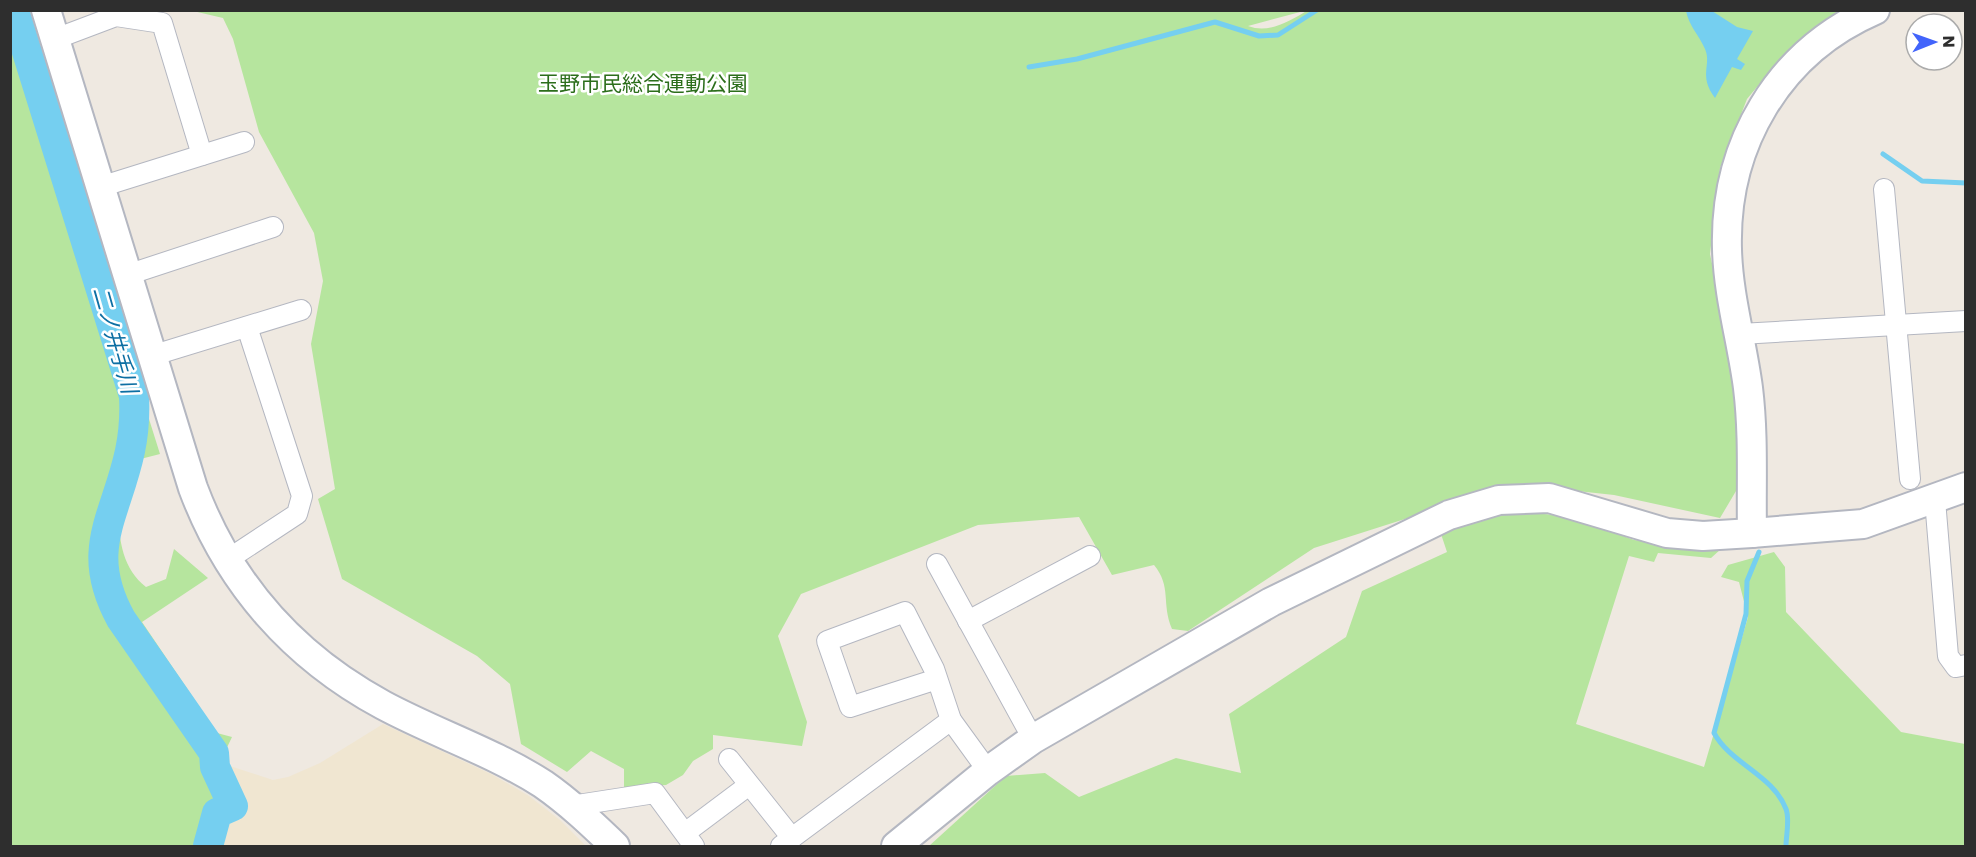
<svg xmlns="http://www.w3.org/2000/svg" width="1976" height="857" viewBox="0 0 1976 857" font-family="Poppins,'Noto Sans JP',sans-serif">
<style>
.education{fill:#f0e6d1}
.green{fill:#b6e59e}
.water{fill:#75cff0}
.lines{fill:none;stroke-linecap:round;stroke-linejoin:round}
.stream{stroke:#75cff0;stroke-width:5}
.river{stroke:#75cff0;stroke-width:30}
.street-casing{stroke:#b4b7c1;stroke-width:22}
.secondary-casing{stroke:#b4b7c1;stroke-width:32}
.street{stroke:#fff;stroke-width:20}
.secondary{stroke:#fff;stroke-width:28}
.labels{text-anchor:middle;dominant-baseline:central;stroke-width:5;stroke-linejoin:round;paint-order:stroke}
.park-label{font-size:21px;fill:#2c6e1b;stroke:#fff}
.water-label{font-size:22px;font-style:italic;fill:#0d6fa3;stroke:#fff}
</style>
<rect width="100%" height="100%" fill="#efe9e1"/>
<path class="education" d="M383,724L491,774L529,796L560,820L586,846H221L230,814L239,813L223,768L230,766L273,780L288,777L320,763Z"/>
<g class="green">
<path d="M1308,10L1846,11L1786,52L1747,99L1720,168L1710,254L1735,375L1739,486L1720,518L1614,495L1531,486L1430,511L1314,548L1188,631L1172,629C1161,603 1172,587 1154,565L1112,575L1079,517L978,525L801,594L778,636L807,722L802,746L713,735V749L693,761L683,775L666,785L624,788V769L591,751L567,772L521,744L510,684L477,656L342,579L318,499L335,489L311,344L323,281L314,233L259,132L233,39L223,18L193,11H1304L1248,26C1269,34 1290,21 1308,10Z"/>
<path d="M10,11H21L160,454L121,464C119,504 110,559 146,587L166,579L174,549L208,578L142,622L217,733L232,737L221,760L217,799L202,846H11Z"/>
<path d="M1532,513L1568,516L1634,540L1721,549L1711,558L1658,553L1654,562L1629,556L1576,724L1704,767L1748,617L1739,582L1721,577L1728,565L1774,552L1785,567L1786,612L1901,732L1965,744V846H929L1006,776L1045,773L1079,797L1176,758L1241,773L1229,714L1346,637L1362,591L1447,552L1440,531L1499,514Z"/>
</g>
<path class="water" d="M1686,11H1712L1737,27L1753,31L1737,59L1745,64L1741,70L1732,67L1715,98C1698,75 1712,65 1705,49C1699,35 1689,26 1686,11Z"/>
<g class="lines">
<g class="stream">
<path d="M1029,67L1077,59L1215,22L1259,36L1278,35L1317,10"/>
<path d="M1883,154L1922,181L1966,183"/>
<path d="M1759,552L1747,581L1746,614L1714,733C1731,764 1773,775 1786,809C1790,819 1786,836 1786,846"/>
</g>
<path class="river" d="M14,10L134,396C135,415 134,432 130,451C116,517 83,550 121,619L214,753L215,767L233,806L217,813L208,846"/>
<defs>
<g id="street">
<path d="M55,39L116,16L162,23L202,155"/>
<path d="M100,187L244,142"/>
<path d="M1884,189L1910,479"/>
<path d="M127,275L273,227"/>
<path d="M1740,334L1966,321"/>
<path d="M151,356L301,310"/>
<path d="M1935,500L1948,656L1956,667L1966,665"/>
<path d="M227,560L297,514L302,496L247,327"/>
<path d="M937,564L1033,739"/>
<path d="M968,621L1090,556"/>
<path d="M937,679L850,707L827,641L905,612L934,669L951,720"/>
<path d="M729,759L792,838"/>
<path d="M571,806L655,793L694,846"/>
<path d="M685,833L749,785"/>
<path d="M781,846L951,720L988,771"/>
</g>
<g id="secondary">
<path d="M46,10L193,488C229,584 294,657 383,705C435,733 493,752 543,784C569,802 592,824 615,846"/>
<path d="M1752,533C1751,486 1754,436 1748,388C1742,342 1728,295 1727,249C1724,145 1778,52 1875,10"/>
<path d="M896,846L988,771L1033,739L1271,602L1449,515L1499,500L1549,498L1667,533L1703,536L1752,533L1863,524L1966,487"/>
</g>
</defs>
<use href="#street" class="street-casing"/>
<use href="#secondary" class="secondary-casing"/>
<use href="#street" class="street"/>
<use href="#secondary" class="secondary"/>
</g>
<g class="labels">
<g class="park-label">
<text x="643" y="83">玉野市民総合運動公園</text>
</g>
<g class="water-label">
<text transform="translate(115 340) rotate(74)">二ノ井手川</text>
</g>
</g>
<rect width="1976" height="857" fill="none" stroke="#2e2e2e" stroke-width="24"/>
<g transform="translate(1934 42) rotate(89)"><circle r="28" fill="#ffffff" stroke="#ababab" stroke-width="1.5"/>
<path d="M0-4.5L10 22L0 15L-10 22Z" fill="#4264fb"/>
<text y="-9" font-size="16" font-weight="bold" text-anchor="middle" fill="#2e2e2e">N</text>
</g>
</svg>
